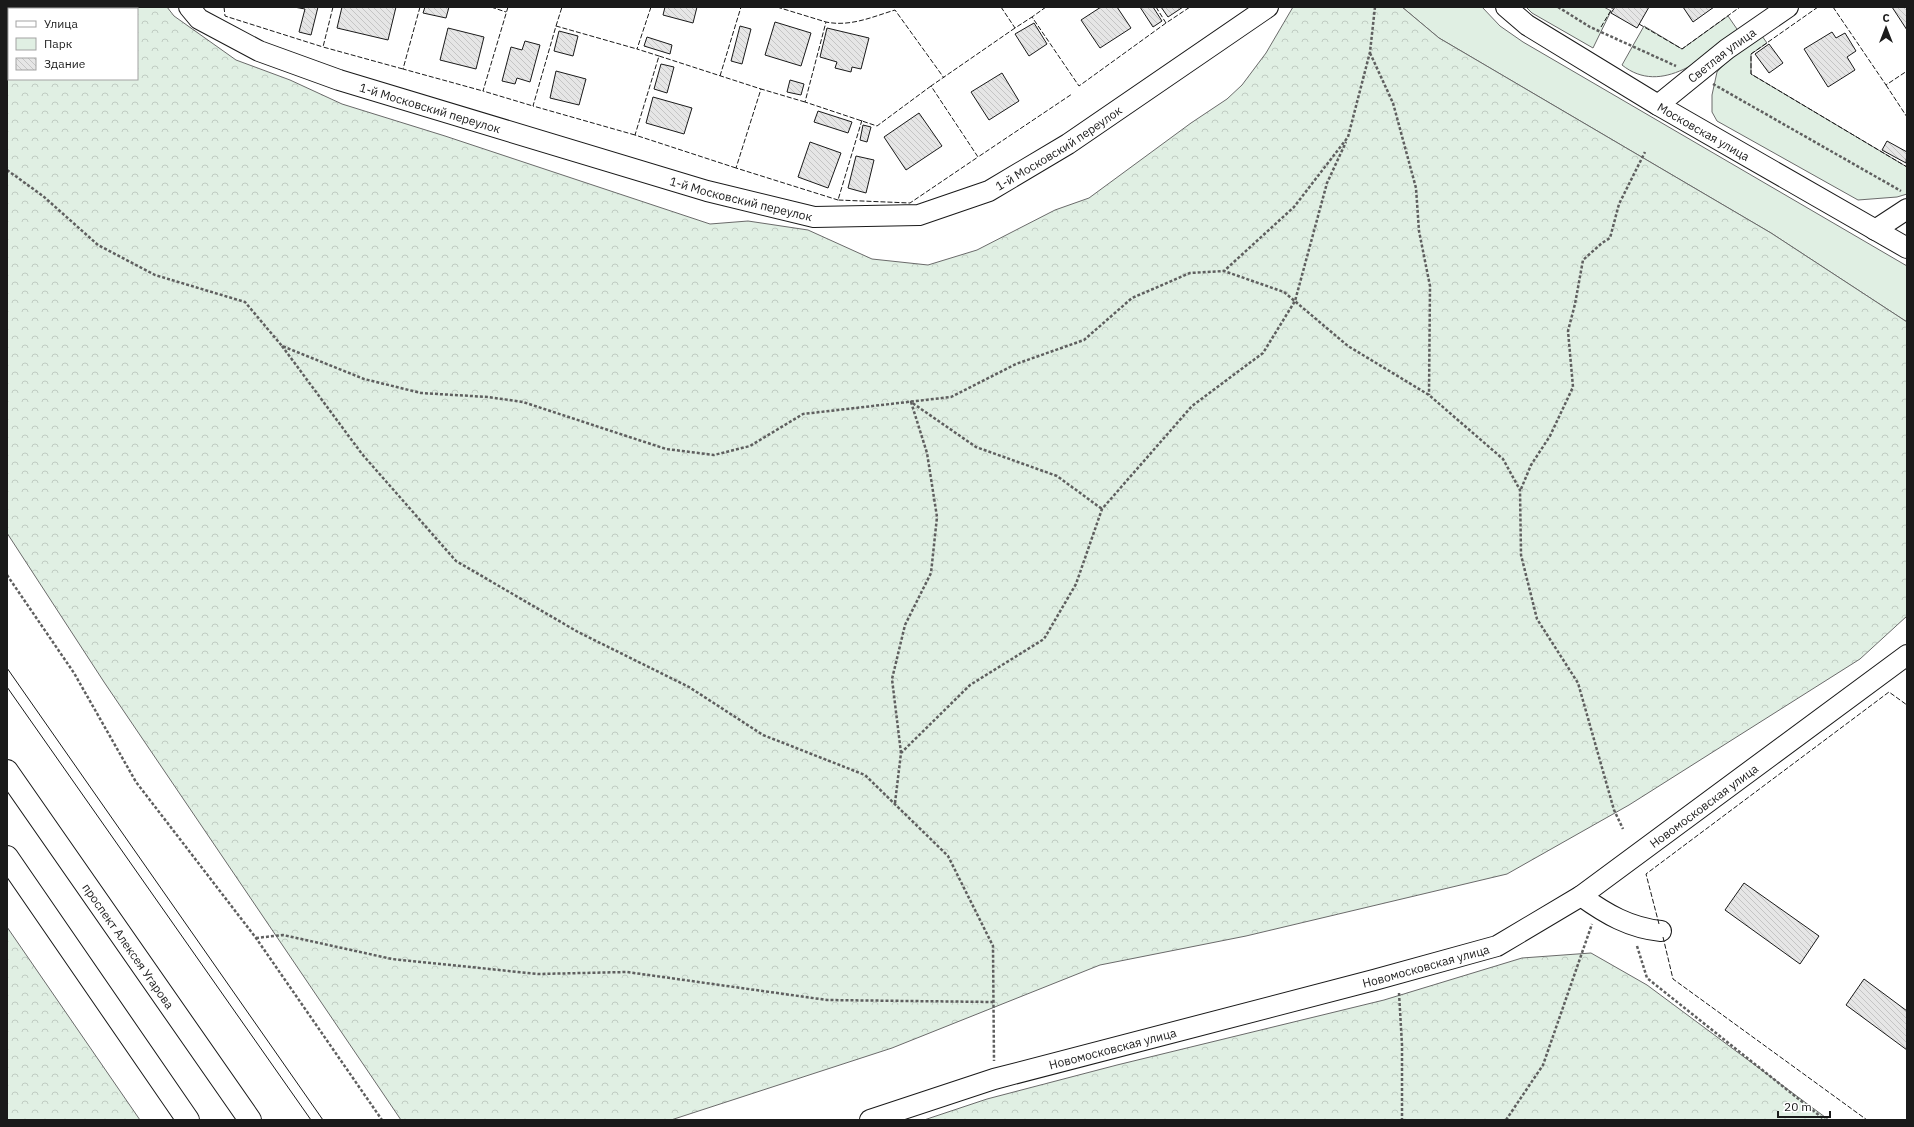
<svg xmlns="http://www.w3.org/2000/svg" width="1914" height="1127" viewBox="0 0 1914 1127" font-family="'IBM Plex Sans',sans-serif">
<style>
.green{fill:#e0efe3;stroke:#6a6a6a}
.forest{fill:url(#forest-crowns);stroke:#6a6a6a;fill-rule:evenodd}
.building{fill:url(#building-back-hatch);stroke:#1a1a1a}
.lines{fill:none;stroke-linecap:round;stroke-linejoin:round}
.minor-casing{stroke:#1a1a1a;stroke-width:22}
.major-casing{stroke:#1a1a1a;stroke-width:24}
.path{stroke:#5f5f5f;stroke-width:2.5;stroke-dasharray:3 2;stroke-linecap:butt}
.minor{stroke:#fff;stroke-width:20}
.major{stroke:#fff;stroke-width:22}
.tram{stroke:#1a1a1a;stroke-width:1}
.fence{stroke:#1a1a1a;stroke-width:1;stroke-dasharray:5 2;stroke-linecap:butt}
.labels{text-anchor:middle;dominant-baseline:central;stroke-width:3;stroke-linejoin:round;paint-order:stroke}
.street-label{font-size:12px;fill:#1a1a1a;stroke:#fff}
</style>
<defs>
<pattern id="forest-crowns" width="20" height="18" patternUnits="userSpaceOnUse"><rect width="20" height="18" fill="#e0efe3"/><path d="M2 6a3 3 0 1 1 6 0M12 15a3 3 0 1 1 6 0" fill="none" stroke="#c0ccc2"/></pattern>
<pattern id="building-back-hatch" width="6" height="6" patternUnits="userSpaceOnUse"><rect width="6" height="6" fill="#e6e6e6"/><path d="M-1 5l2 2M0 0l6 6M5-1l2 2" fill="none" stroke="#c5c5c5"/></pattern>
</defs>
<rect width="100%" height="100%" fill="#fff"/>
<g class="green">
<path d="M1402,7H1482L1500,26L1523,42L1907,266V322L1771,233L1439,38Z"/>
<path d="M1526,7H1604L1611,11L1593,48L1532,13Z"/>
<path d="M1728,16L1739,32C1706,56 1662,97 1622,65L1644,26L1682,49Z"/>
<path d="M1762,36L1767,43L1751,54V74L1907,167V194L1897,197L1858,200L1717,121L1712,112V95L1717,72L1726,62Z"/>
</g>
<g class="forest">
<path d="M7,7H167L174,16L236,60L290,80L342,104L445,136L710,224L748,221L808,230L872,259L928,265L977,250L1055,210L1089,198L1191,123L1227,99L1242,85L1266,53L1293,7H1402L1439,38L1771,233L1907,322V616L1860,659L1629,805L1507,874L1246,936L1100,965L892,1048L671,1120H401L104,682L7,533ZM9,9H137V79H9Z"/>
<path d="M7,927L140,1120H7Z"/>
<path d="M1591,953L1647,985L1829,1120H924L987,1099L1117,1065L1384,1000L1522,958Z"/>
</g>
<g class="building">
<path d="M294,7H318L311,35L299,32L305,9Z"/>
<path d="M342,7H396L388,40L337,28Z"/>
<path d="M425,7H449L446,18L423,13Z"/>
<path d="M665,7H697L693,23L663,15Z"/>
<path d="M1101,7H1117L1131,28L1100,48L1081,20Z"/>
<path d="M1140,7H1153L1162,21L1153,27Z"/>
<path d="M1161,7H1183L1168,17Z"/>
<path d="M1615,7H1649L1637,28L1611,13Z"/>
<path d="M1683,7H1714L1693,22Z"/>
<path d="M1892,7H1907V30Z"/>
<path d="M775,22L811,33L801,66L765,55Z"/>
<path d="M1034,23L1047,44L1029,56L1015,34Z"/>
<path d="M740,26L751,29L742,64L731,61Z"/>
<path d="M448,28L484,37L476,69L440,60Z"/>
<path d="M827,28L869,38L861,69L852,67L851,72L835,68L837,62L820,57Z"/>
<path d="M559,31L578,36L573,56L554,51Z"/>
<path d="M1832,32L1836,38L1845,33L1856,51L1847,57L1855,70L1828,87L1804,49Z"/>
<path d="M647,37L672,45L670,54L644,46Z"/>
<path d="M525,41L540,45L530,82L517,78L515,84L502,81L511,47L522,50Z"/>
<path d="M1769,44L1783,63L1769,73L1755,54Z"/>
<path d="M661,64L674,67L667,93L654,89Z"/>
<path d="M556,71L586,79L579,105L550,98Z"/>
<path d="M1002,73L1019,101L989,120L971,92Z"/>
<path d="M790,80L804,84L801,95L787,92Z"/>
<path d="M653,97L692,108L684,134L646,123Z"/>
<path d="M818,111L852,122L848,133L814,122Z"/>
<path d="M919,113L942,146L906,170L884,137Z"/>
<path d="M863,125L871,127L867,142L860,140Z"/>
<path d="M1887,141L1907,152L1906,163L1882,150Z"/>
<path d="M810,142L841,153L828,188L798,177Z"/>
<path d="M856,156L874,160L866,193L848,188Z"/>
<path d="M1744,883L1819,936L1800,964L1725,910Z"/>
<path d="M1864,979L1907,1011V1050L1846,1005Z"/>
</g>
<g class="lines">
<defs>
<g id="minor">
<path id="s1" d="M189,7L199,19L259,51L339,80L707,191L814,217L919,215L989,191L1068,144L1268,7"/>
<path id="s2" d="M1506,7L1527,25L1658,105L1907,248"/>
<path id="s3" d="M1658,105L1727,49L1788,7"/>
<path d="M1875,230L1907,209"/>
<path d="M1581,896C1606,914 1630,928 1661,931"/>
<path id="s4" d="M870,1120L994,1079L1374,980L1497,946L1581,896L1907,655"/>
</g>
<g id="major">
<path id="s5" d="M7,771L250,1120"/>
<path d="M7,857L188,1120"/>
</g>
</defs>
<use href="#minor" class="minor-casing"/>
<use href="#major" class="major-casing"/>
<g class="path">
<path d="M1375,7L1370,52L1348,137L1294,207L1224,271L1284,292L1348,346L1429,395L1503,459L1520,490L1521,555L1537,619L1578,683L1614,810L1623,829"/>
<path d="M1558,7L1590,27L1676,66"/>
<path d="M1370,53L1393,103L1416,188L1419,231L1430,286L1429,395"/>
<path d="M1713,84L1901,191"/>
<path d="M7,170L43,196L98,245L155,275L245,302L282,346L364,379L421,393L488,397L523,402L666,449L714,455L750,446L803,414L951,397L1016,364L1084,340L1132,298L1190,273L1224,271"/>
<path d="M282,346L362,454L456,561L578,632L689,687L763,735L865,775L948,856L993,946L994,1061"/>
<path d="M1521,489L1531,465L1550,436L1573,387L1568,331L1575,304L1583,260L1602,243L1610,238L1619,204L1645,152"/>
<path d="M7,575L74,673L136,782L256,938L382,1120"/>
<path d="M901,753L892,679L905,625L931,573L937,517L927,453L911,402L976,447L1057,476L1102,509"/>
<path d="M895,803L901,753L970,685L1044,639L1076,584L1102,509L1192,406L1263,353L1295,301L1327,183L1346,142"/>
<path d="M256,938L283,935L392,959L538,974L627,972L827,1000L993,1002"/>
<path d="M1637,946L1647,978L1825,1120"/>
<path d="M1399,993L1402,1045V1120"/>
<path d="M1506,1120L1543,1065L1592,924"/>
</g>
<use href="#minor" class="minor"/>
<use href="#major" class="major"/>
<g class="tram">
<path d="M7,668L323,1120"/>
<path d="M7,687L311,1120"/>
</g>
<g class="fence">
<path d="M224,7L225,16L323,47"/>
<path d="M333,7L323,47L403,69"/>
<path d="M420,7L403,69L483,91"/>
<path d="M491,7L506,12"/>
<path d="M508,7L483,91L533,106"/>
<path d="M651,7L637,49L659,56"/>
<path d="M777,7L826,22"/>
<path d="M1001,7L1015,28L1032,17"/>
<path d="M1046,7L1032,17L1079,86L1166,23"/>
<path d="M1156,7L1166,23L1190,7"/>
<path d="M1818,7L1751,54V74L1907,167"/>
<path d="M1833,7L1886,85L1907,71"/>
<path d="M1639,24L1682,49L1740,7"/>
<path d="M556,26L562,7"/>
<path d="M1601,27L1613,7"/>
<path d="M1015,28L931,86L978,157L1072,94"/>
<path d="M720,76L741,7"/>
<path d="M1886,85L1907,117"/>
<path d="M931,86L877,126L805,102L826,22C850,27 872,17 895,10L944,78"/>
<path d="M805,102L761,89L736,168L838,200"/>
<path d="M862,120L838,200L910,203L978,157"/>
<path d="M635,135L533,106L556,26L637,49"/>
<path d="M736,168L635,135L659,56L761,89"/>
<path d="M1659,924L1646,874L1889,692L1907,705"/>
<path d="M1663,937L1673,979L1867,1120"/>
</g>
</g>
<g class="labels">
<g class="street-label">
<text stroke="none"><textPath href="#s3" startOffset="81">Светлая улица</textPath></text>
<text stroke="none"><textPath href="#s1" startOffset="264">1-й Московский переулок</textPath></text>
<text stroke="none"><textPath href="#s2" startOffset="234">Московская улица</textPath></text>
<text stroke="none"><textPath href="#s1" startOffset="924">1-й Московский переулок</textPath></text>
<text stroke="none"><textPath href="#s1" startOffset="588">1-й Московский переулок</textPath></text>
<text stroke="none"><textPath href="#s4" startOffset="901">Новомосковская улица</textPath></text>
<text stroke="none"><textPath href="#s5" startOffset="213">проспект Алексея Угарова</textPath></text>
<text stroke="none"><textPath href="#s4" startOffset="577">Новомосковская улица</textPath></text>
<text stroke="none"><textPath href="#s4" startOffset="253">Новомосковская улица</textPath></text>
</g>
</g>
<rect width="1914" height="1127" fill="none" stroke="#1a1a1a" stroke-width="16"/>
<rect x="8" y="8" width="130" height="72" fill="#ffffff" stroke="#a3a3a3"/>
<rect x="16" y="21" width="20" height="6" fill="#ffffff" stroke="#a3a3a3"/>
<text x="44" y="28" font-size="12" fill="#1a1a1a">Улица</text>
<rect x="16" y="38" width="20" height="12" fill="#e0efe3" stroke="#a3a3a3"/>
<text x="44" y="48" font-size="12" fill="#1a1a1a">Парк</text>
<rect x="16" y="58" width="20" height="12" fill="url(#building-back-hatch)" stroke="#a3a3a3"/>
<text x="44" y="68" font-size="12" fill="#1a1a1a">Здание</text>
<g transform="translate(1886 28)" stroke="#ffffff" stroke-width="3" paint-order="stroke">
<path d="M0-3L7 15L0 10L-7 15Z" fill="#1a1a1a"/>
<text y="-6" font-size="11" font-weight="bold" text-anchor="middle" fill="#1a1a1a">С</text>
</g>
<path d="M1778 1111v6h52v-6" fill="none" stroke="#1a1a1a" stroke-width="2"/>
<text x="1784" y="1111" font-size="12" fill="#1a1a1a" stroke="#ffffff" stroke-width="3" paint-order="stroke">20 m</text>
</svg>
